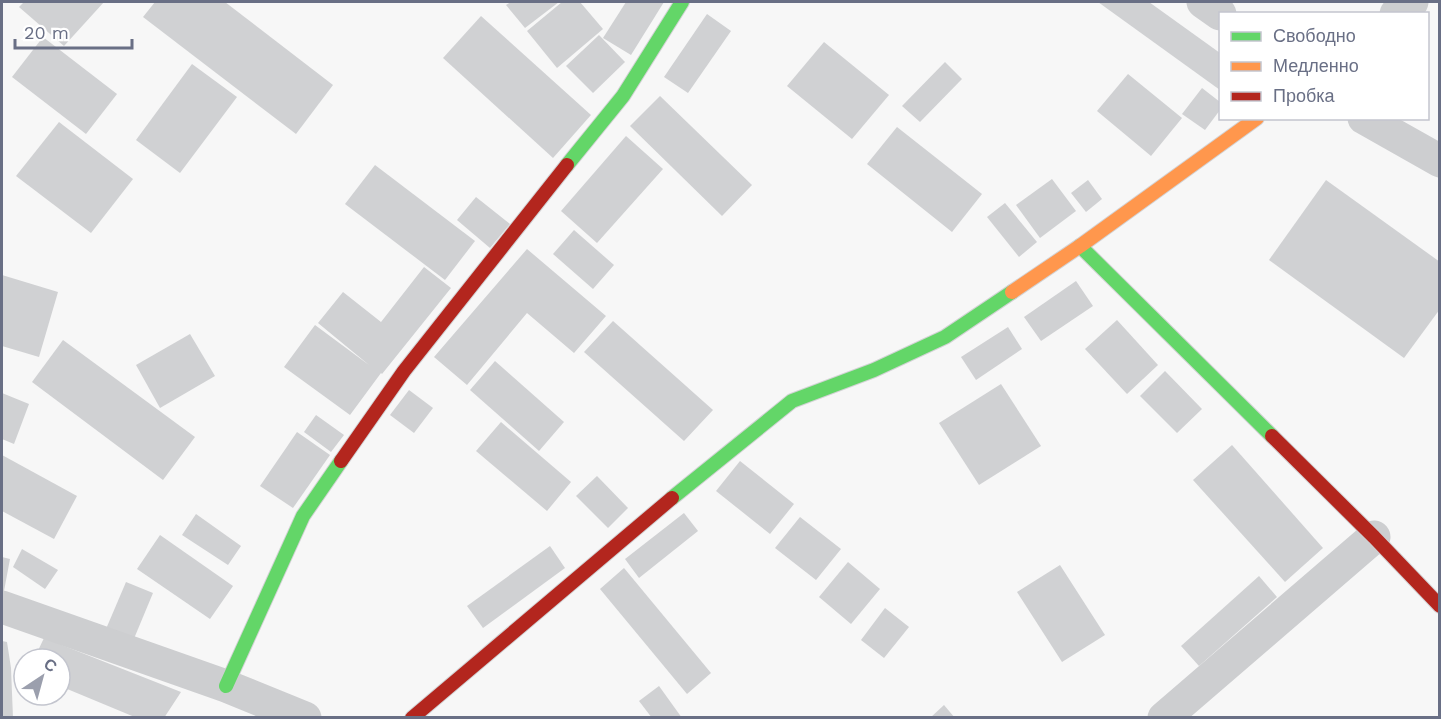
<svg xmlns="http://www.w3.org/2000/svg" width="1441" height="719" viewBox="0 0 1441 719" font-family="'Work Sans',sans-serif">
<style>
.building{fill:#d0d1d3}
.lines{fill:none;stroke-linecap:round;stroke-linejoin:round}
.fast-casing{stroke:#d3d3d5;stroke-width:16}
.slow-casing{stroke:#d3d3d5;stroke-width:16}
.jam-casing{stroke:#d3d3d5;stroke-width:16}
.street{stroke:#cdced0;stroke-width:33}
.fast{stroke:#63d668;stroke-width:14}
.slow{stroke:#ff974d;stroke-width:14}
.jam{stroke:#b3261e;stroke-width:14}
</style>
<rect width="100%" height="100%" fill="#f7f7f7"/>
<g class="building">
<path d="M24,2H104L64,46L19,7Z"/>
<path d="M155,2H225L333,85L296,134L143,17Z"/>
<path d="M511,2H559L525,28L506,5Z"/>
<path d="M562,2H580L603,29L557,68L527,31Z"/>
<path d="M626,2H664L631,55L603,38Z"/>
<path d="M1098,2H1149L1220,53V90Z"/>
<path d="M707,14L731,31L688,93L664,77Z"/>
<path d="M481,16L591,115L553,158L443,58Z"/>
<path d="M599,35L625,62L593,93L566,66Z"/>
<path d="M43,37L117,94L86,134L12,77Z"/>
<path d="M824,42L889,95L852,139L787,86Z"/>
<path d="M945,62L962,79L920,122L902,106Z"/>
<path d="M192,64L237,97L180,173L136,140Z"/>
<path d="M1128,74L1182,118L1151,156L1097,111Z"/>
<path d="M1202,88L1220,102V110L1205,130L1182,114Z"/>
<path d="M660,96L752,185L722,216L630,126Z"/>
<path d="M59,122L133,179L91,233L16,176Z"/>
<path d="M897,127L982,194L952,232L867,164Z"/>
<path d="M626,136L663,169L597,243L561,211Z"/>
<path d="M375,165L475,241L445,280L345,204Z"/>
<path d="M1052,179L1076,211L1040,238L1016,205Z"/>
<path d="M1088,180L1102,199L1086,212L1071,193Z"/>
<path d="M1326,180L1440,262V309L1404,358L1269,260Z"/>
<path d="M476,197L510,224L490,248L457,220Z"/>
<path d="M1005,203L1037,242L1019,257L987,217Z"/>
<path d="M574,230L614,265L593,289L553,254Z"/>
<path d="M527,249L606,316L574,353L527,313L467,385L434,357Z"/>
<path d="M424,267L451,288L382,374L381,373L350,415L284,367L315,325L369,365L318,323L343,292L381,322Z"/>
<path d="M2,275L58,292L39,357L2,346Z"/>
<path d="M1076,281L1093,306L1041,341L1024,317Z"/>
<path d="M1117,320L1158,365L1127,394L1085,349Z"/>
<path d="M613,321L713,410L684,441L584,352Z"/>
<path d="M1008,327L1022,349L976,380L961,357Z"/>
<path d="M190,334L215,376L160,408L136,365Z"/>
<path d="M63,340L195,437L163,480L32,382Z"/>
<path d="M495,361L564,422L539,451L470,390Z"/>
<path d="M1165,371L1202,409L1177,433L1140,396Z"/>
<path d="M1001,384L1041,446L979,485L939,423Z"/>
<path d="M409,390L433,408L414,433L390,415Z"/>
<path d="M2,393L29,404L14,444L2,439Z"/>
<path d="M316,415L344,435L331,452L304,432Z"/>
<path d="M501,422L571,482L547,511L476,451Z"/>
<path d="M297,432L330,455L293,508L260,486Z"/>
<path d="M1232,445L1323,548L1285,582L1193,480Z"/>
<path d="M2,455L77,496L54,539L2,511Z"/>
<path d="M740,461L794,504L770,534L716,491Z"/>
<path d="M597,476L628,508L608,528L576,496Z"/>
<path d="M684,513L698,531L639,578L625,559Z"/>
<path d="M196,514L241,546L228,565L182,535Z"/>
<path d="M800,517L841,549L816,580L775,548Z"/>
<path d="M160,535L233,586L210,619L137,569Z"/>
<path d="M550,546L565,568L483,628L467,606Z"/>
<path d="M22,549L58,570L45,589L13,567Z"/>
<path d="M2,557L10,559L4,591H2Z"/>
<path d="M848,562L880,589L851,624L819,597Z"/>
<path d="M1060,565L1105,635L1062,662L1017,592Z"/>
<path d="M624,568L711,673L687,694L600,589Z"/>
<path d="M1259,576L1277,597L1199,666L1181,646Z"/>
<path d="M126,582L153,593L133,641L106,629Z"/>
<path d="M885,608L909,627L884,658L861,640Z"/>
<path d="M44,638L181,692L164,718H137L60,686V659H34Z"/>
<path d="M2,641L7,642L11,668L13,718H2Z"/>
<path d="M659,686L682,718H652L639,701Z"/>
<path d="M944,705L955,718H930Z"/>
</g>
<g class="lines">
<defs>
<g id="fast">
<path d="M567,165L623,96L682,2"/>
<path d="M1080,246L1272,436"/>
<path d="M672,498L792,401L874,370L945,337L1012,292"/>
<path d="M226,686L303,516L341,461"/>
</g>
<path id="slow" d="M1012,292L1080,246L1257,118"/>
<g id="jam">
<path d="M1272,436L1374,537L1440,606"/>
<path d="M341,461L404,371L567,165"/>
<path d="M412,718L672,498"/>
</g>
</defs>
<use href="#fast" class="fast-casing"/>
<use href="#slow" class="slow-casing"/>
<use href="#jam" class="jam-casing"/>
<g class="street">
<path d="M1203,2L1220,14"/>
<path d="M1396,14L1412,2"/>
<path d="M1364,118L1440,161"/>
<path d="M2,607L226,686L305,718"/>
<path d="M1164,718L1374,537"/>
</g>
<use href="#fast" class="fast"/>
<use href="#slow" class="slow"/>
<use href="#jam" class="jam"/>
</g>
<rect width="1441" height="719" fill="none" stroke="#696f85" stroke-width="6"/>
<rect x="1219" y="12" width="210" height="108" fill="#ffffff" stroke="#c3c5ce" stroke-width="1.5"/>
<rect x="1231" y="32" width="30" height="9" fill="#63d668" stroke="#c3c5ce" stroke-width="1.5"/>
<text x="1273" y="42" font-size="18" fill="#696f85">Свободно</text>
<rect x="1231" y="62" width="30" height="9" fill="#ff974d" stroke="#c3c5ce" stroke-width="1.5"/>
<text x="1273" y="72" font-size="18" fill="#696f85">Медленно</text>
<rect x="1231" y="92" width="30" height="9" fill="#b3261e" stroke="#c3c5ce" stroke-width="1.5"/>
<text x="1273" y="102" font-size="18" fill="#696f85">Пробка</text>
<g transform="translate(42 677) rotate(36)"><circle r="28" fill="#ffffff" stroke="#c3c5ce" stroke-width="1.5"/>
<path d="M0-4.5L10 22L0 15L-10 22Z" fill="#9b9fad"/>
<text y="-9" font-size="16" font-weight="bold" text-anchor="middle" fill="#696f85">С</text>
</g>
<path d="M15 39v9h117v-9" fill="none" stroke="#696f85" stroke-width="3"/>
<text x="24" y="39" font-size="18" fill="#696f85" stroke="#ffffff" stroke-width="4.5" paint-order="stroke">20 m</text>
</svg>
